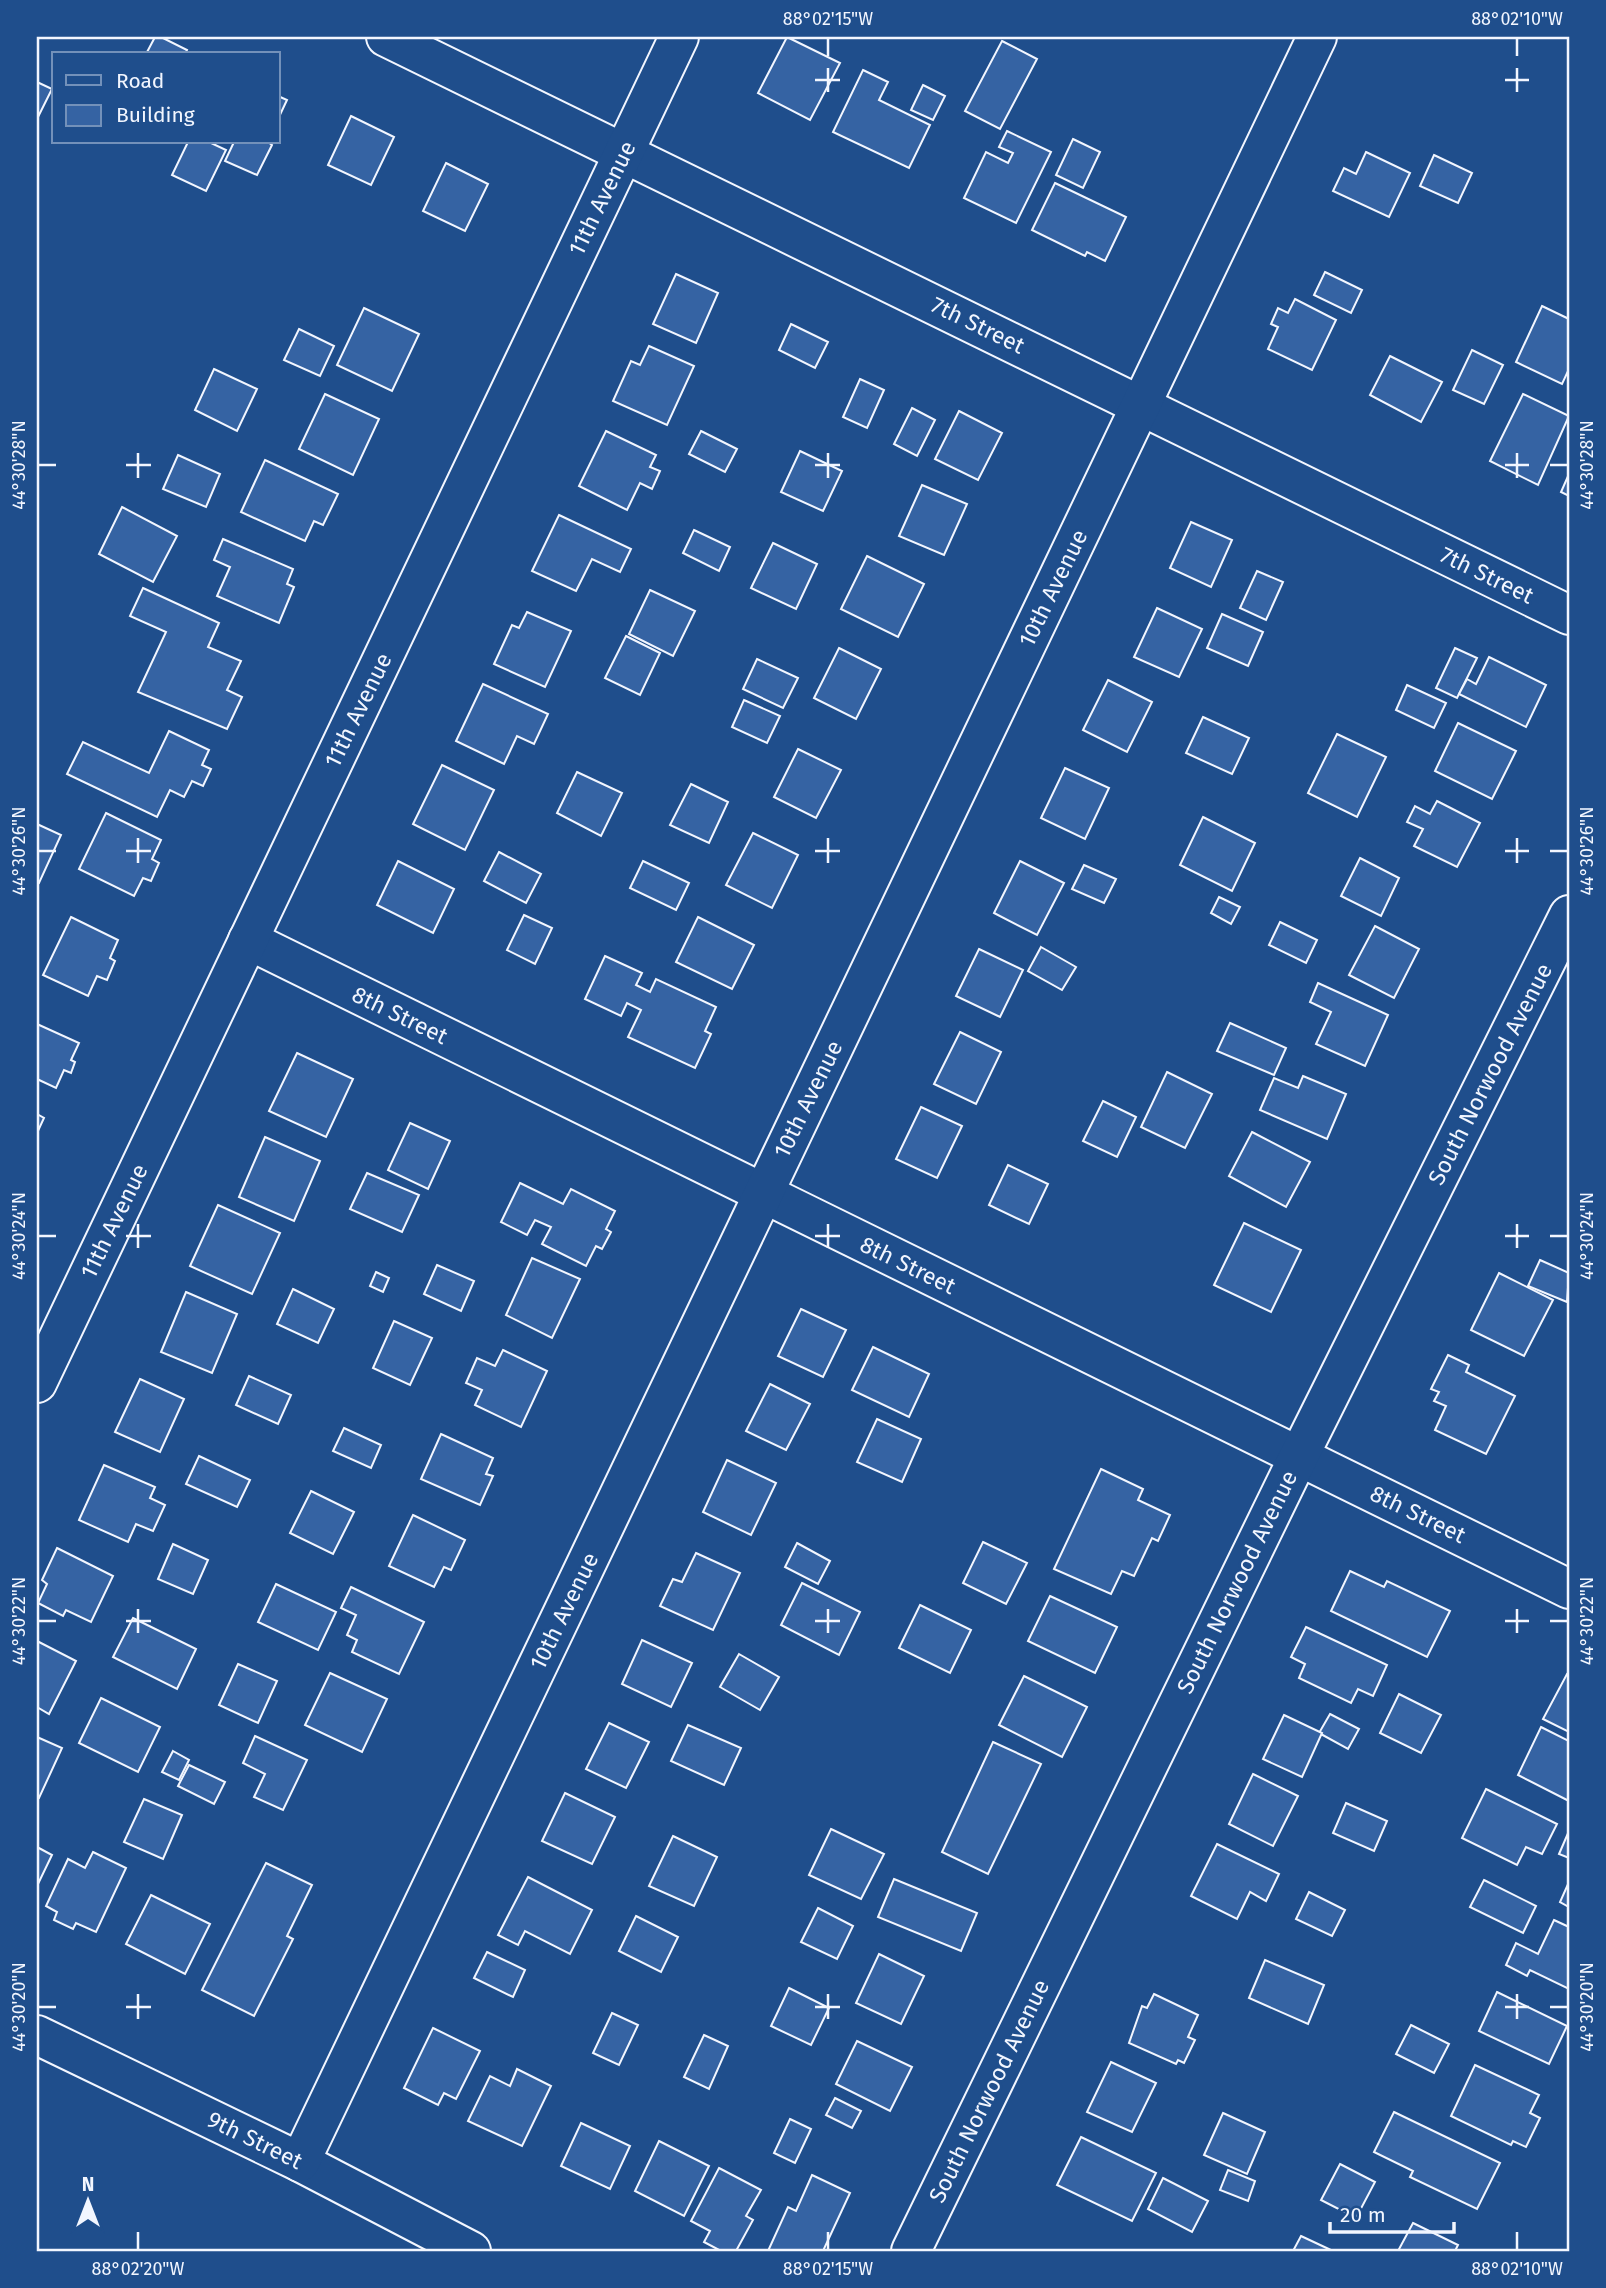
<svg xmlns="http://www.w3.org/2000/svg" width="1606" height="2288" viewBox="0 0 1606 2288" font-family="'Fira Sans',sans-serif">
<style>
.building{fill:#3563a3;stroke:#f2f6ff;stroke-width:2}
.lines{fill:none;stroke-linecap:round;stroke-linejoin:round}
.minor-casing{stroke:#f2f6ff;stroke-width:42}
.minor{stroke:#1f4e8c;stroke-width:38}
.ticks{fill:none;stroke:#f2f6ff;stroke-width:2.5}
.labels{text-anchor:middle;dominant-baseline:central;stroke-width:5;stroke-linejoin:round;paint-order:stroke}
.street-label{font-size:23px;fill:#f2f6ff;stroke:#1f4e8c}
.neatline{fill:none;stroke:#f2f6ff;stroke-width:2.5}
.ticks-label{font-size:18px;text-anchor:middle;fill:#f2f6ff}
</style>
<rect width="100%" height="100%" fill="#1f4e8c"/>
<g class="building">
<path d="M155,37H161L187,50L185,54H146Z"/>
<path d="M787,37L840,63L810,120L758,93Z"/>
<path d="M1002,41L1037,59L1000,129L965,111Z"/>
<path d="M863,70L888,82L879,100L930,125L909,168L833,132Z"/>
<path d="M37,82L52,89L37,119Z"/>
<path d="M923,85L945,96L933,120L911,110Z"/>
<path d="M278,96L287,100L278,119Z"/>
<path d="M351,116L394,137L371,185L328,165Z"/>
<path d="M1007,131L1051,152L1016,223L964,198L986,152L1008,163L1013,153L999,147Z"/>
<path d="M1073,139L1100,152L1083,188L1056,175Z"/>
<path d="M188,142H209L226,150L206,191L172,175Z"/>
<path d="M234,142H268L272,145L257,175L225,161Z"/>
<path d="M1366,152L1410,173L1389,217L1333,191L1344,168L1356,174Z"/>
<path d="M1434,155L1472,173L1458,203L1420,186Z"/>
<path d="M446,163L488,184L465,231L423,211Z"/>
<path d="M1055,183L1126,217L1105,261L1087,252L1085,256L1032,230Z"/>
<path d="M1325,272L1362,290L1351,313L1314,295Z"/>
<path d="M676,274L718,293L696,343L653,324Z"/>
<path d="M1295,299L1336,320L1312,370L1268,349L1278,327L1271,324L1278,308L1288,313Z"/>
<path d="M1542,306L1569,319V369L1562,384L1516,362Z"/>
<path d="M364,308L419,334L392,391L337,365Z"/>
<path d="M791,324L828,342L815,368L779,350Z"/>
<path d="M299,329L334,346L320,376L284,360Z"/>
<path d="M649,346L694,366L667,425L613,401L631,361L640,365Z"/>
<path d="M1472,350L1503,365L1484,404L1453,390Z"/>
<path d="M1390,356L1442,382L1421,422L1370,395Z"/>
<path d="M214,369L257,389L237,431L195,410Z"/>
<path d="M860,379L884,390L867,428L843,417Z"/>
<path d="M325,394L379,419L353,475L299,449Z"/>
<path d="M1523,394L1569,416L1538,485L1490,461Z"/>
<path d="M912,408L935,420L917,456L894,444Z"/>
<path d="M959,411L1002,433L978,480L935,459Z"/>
<path d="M606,431L656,455L650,467L660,471L652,489L640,483L627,510L579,486Z"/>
<path d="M701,431L737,449L725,472L689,454Z"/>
<path d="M800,451L842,471L823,511L781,492Z"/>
<path d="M178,455L220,474L206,507L163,489Z"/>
<path d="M265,460L338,494L323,525L314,521L305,541L241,512Z"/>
<path d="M1569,474V496L1561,492Z"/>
<path d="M922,485L967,504L944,555L899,536Z"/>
<path d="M122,507L177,536L153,582L99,554Z"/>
<path d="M559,515L631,549L620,572L592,559L576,591L532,571Z"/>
<path d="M1191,522L1232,540L1211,587L1170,568Z"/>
<path d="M694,530L730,547L719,571L683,553Z"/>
<path d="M223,539L293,569L287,584L294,587L279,623L217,596L230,567L214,560Z"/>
<path d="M773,543L817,564L796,609L751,588Z"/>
<path d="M867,556L924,584L898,637L841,609Z"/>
<path d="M1257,571L1283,582L1266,620L1240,608Z"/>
<path d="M143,588L219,623L208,647L241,661L227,690L242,697L227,729L138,692L166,632L130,616Z"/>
<path d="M650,590L695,611L673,656L629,634Z"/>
<path d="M1157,608L1202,629L1179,677L1134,657Z"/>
<path d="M527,612L571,631L545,687L494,664L512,625L519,628Z"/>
<path d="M1222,614L1263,632L1248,666L1207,648Z"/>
<path d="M626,636L660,653L640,695L605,678Z"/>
<path d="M839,648L881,669L856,719L814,698Z"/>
<path d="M1455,648L1477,658L1457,698L1436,688Z"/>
<path d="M1489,657L1546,685L1526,727L1459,694L1467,679L1476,684Z"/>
<path d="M757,659L798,678L783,708L743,689Z"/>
<path d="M1108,680L1152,702L1127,752L1083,730Z"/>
<path d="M483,684L548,714L534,744L517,736L504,764L456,741Z"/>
<path d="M1407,685L1446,703L1434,728L1396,710Z"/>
<path d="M744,700L780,716L767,743L732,727Z"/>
<path d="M1203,717L1249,738L1232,774L1186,753Z"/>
<path d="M1458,723L1516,751L1492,799L1435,771Z"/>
<path d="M169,731L209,750L202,765L211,769L203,786L192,781L184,797L170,790L157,817L67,774L83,742L149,773Z"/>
<path d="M1337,734L1386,757L1357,817L1308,793Z"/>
<path d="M798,749L841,770L816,818L774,797Z"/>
<path d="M442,765L494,790L465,850L413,824Z"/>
<path d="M1065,768L1109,788L1085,839L1041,818Z"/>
<path d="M577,772L622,793L601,836L557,813Z"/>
<path d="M691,784L728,802L709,843L670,825Z"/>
<path d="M1437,801L1480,823L1457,867L1414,846L1423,829L1407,822L1415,806L1430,814Z"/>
<path d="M106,813L161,840L152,859L159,863L151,881L143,878L134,896L79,869Z"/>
<path d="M1203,817L1255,843L1232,891L1180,865Z"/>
<path d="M37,824L61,835L39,883L37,882Z"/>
<path d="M753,833L798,855L772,908L726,885Z"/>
<path d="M499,852L541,874L526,903L484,881Z"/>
<path d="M1360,858L1399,878L1381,916L1341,896Z"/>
<path d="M398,861L454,889L433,933L377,905Z"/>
<path d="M643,861L689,883L676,910L630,888Z"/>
<path d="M1020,861L1064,883L1037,935L994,913Z"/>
<path d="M1084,865L1116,879L1104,903L1072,889Z"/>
<path d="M1219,897L1240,907L1231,924L1211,913Z"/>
<path d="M524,915L552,928L535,964L507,950Z"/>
<path d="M71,917L118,940L110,958L115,961L107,980L97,976L88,996L43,975Z"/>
<path d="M698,917L754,945L732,989L676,962Z"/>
<path d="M1280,922L1317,940L1306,963L1269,945Z"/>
<path d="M1375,926L1419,949L1394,998L1349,975Z"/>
<path d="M1041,947L1076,967L1062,990L1028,971Z"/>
<path d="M979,949L1023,970L1000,1017L956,996Z"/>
<path d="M605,956L642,973L636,985L650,992L656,979L716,1007L705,1031L711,1034L695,1068L628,1037L641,1010L627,1003L621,1016L585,999Z"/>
<path d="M1318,983L1388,1015L1365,1066L1316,1044L1331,1012L1310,1002Z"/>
<path d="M1230,1023L1286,1048L1274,1075L1217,1051Z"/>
<path d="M37,1024L79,1043L71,1060L75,1062L71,1073L64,1070L56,1088L37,1079Z"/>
<path d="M960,1032L1001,1052L976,1104L934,1084Z"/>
<path d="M297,1053L353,1079L326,1137L269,1111Z"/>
<path d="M1167,1072L1212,1094L1185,1148L1141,1127Z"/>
<path d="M1303,1076L1346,1094L1327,1139L1260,1110L1274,1078L1298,1088Z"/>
<path d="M1103,1101L1136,1117L1117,1157L1083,1141Z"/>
<path d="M921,1107L962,1126L937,1178L896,1159Z"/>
<path d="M37,1114L44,1118L37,1133Z"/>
<path d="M410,1123L450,1141L428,1189L388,1170Z"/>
<path d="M1252,1132L1310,1162L1286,1207L1229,1176Z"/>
<path d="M265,1137L320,1161L294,1221L239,1197Z"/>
<path d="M1008,1165L1048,1184L1029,1224L989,1205Z"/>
<path d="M367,1173L419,1195L402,1232L350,1209Z"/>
<path d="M520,1183L563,1204L571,1189L615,1211L606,1229L611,1232L602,1249L596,1246L586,1266L542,1244L551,1227L535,1220L527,1235L501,1222Z"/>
<path d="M218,1205L280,1233L252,1294L190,1266Z"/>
<path d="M1244,1223L1301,1250L1271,1312L1214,1285Z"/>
<path d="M532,1258L580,1279L552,1338L506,1315Z"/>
<path d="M1540,1260L1569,1273L1567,1302L1528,1286Z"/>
<path d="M437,1265L474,1281L461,1311L424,1294Z"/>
<path d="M376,1272L389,1278L383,1292L370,1286Z"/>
<path d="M1499,1273L1553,1300L1524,1356L1471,1330Z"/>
<path d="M293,1289L334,1309L318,1343L277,1324Z"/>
<path d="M186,1292L237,1314L212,1373L161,1352Z"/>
<path d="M801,1309L846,1330L823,1377L778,1356Z"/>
<path d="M394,1321L432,1338L410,1385L373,1368Z"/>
<path d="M873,1347L929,1374L909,1417L852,1390Z"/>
<path d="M503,1350L547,1371L521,1427L475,1405L482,1390L466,1383L477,1358L495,1366Z"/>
<path d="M1448,1355L1469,1365L1466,1372L1515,1396L1486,1454L1435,1430L1446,1406L1434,1401L1439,1392L1431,1389Z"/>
<path d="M249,1376L291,1395L278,1424L236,1405Z"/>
<path d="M140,1379L184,1399L160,1452L115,1432Z"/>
<path d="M770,1384L810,1404L786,1450L746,1431Z"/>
<path d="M877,1419L921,1439L902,1482L857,1462Z"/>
<path d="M344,1428L381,1445L371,1468L333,1451Z"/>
<path d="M441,1434L493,1458L486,1474L493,1476L480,1505L421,1479Z"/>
<path d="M199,1456L250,1480L237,1507L186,1484Z"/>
<path d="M727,1460L776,1483L751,1535L703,1512Z"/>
<path d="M104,1465L155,1487L150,1498L165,1505L153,1531L136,1524L128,1542L79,1520Z"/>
<path d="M1101,1469L1143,1489L1138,1500L1170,1515L1158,1541L1152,1538L1134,1576L1122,1571L1111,1594L1054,1569Z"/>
<path d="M311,1491L354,1512L333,1554L290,1533Z"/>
<path d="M413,1515L465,1540L451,1570L444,1567L434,1587L389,1566Z"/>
<path d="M983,1542L1027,1563L1006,1604L963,1583Z"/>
<path d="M797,1543L830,1561L818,1584L785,1567Z"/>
<path d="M173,1544L208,1560L193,1594L158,1579Z"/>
<path d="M57,1548L113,1576L91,1622L66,1610L63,1616L38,1603L47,1584L42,1580Z"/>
<path d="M696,1553L740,1573L713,1630L660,1606L673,1579L682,1582Z"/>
<path d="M1350,1571L1384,1587L1387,1581L1450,1611L1427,1657L1331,1611Z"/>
<path d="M802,1583L860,1612L839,1655L781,1625Z"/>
<path d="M276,1584L336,1612L318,1650L258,1622Z"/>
<path d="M351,1587L424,1622L399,1674L352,1652L357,1640L347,1635L356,1615L341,1608Z"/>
<path d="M1050,1596L1117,1627L1095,1673L1028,1641Z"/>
<path d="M920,1605L971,1630L950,1673L899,1648Z"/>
<path d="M133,1618L196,1649L177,1689L113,1657Z"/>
<path d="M1306,1627L1387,1665L1373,1696L1358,1689L1351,1703L1299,1678L1305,1664L1291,1657Z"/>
<path d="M642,1640L692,1663L671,1707L622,1684Z"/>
<path d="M37,1641L76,1661L49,1714L37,1707Z"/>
<path d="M739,1654L779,1677L760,1710L720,1687Z"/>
<path d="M238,1664L277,1681L258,1723L219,1705Z"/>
<path d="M330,1673L387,1699L362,1752L305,1725Z"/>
<path d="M1567,1674L1569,1675V1732L1543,1719Z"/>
<path d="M1024,1676L1087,1707L1062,1757L999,1725Z"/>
<path d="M1399,1694L1441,1715L1421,1753L1380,1733Z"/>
<path d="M101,1698L160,1727L138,1772L79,1743Z"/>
<path d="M1330,1714L1359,1729L1348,1749L1319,1733Z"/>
<path d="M1284,1715L1322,1733L1302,1777L1263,1759Z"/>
<path d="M609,1723L649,1742L626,1788L586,1769Z"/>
<path d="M688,1725L741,1748L724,1785L671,1761Z"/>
<path d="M1541,1727L1569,1741V1801L1518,1775Z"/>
<path d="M255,1736L307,1760L283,1810L254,1797L265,1774L243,1763Z"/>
<path d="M37,1737L62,1748L39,1798L37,1797Z"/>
<path d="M993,1742L1041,1764L988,1874L942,1852Z"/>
<path d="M173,1751L189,1760L179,1780L162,1772Z"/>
<path d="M189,1765L225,1782L214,1804L178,1786Z"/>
<path d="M1253,1774L1298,1796L1273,1846L1229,1824Z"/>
<path d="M1486,1789L1557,1824L1542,1854L1526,1847L1517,1865L1462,1838Z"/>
<path d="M565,1793L615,1817L592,1864L542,1841Z"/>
<path d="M144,1799L182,1815L163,1859L124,1842Z"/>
<path d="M1346,1803L1387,1821L1374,1851L1333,1833Z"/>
<path d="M831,1829L884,1854L861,1899L809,1875Z"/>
<path d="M1569,1831V1858L1559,1854Z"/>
<path d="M673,1836L717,1857L694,1906L649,1886Z"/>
<path d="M1217,1844L1279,1874L1266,1901L1250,1892L1237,1919L1191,1896Z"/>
<path d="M37,1847L52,1855L37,1886Z"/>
<path d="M93,1852L126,1868L96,1932L76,1923L73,1929L54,1920L57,1912L46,1906L68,1859L85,1868Z"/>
<path d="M266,1863L312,1885L287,1936L293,1939L254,2016L202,1990Z"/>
<path d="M528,1877L592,1910L570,1954L525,1931L518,1945L498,1935Z"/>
<path d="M894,1879L977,1913L961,1951L878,1917Z"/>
<path d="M1484,1880L1536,1906L1523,1933L1470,1907Z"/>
<path d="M1569,1882V1907L1560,1902Z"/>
<path d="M1309,1892L1345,1910L1332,1936L1296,1919Z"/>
<path d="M151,1895L210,1924L185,1974L126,1944Z"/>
<path d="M818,1908L853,1926L837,1959L801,1942Z"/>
<path d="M636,1916L678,1937L661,1972L619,1951Z"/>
<path d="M1554,1920L1569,1927V1989L1530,1970L1527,1976L1506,1965L1516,1943L1538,1954Z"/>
<path d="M487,1952L525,1970L513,1997L474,1978Z"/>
<path d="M879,1954L924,1976L901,2024L856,2003Z"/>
<path d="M1265,1960L1324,1985L1308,2024L1249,1998Z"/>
<path d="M789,1988L829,2008L811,2045L771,2026Z"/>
<path d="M1497,1992L1567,2026L1549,2064L1479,2031Z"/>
<path d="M1154,1994L1198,2015L1188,2037L1195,2040L1184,2063L1178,2060L1176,2064L1129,2043L1142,2006L1147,2008Z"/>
<path d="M612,2013L638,2025L619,2065L593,2053Z"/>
<path d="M1411,2025L1449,2044L1434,2073L1396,2054Z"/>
<path d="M433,2028L480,2051L456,2099L444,2093L438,2105L404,2088Z"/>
<path d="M704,2035L728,2046L709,2089L684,2077Z"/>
<path d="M857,2041L912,2067L890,2111L836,2084Z"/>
<path d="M1111,2062L1156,2083L1132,2132L1087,2112Z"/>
<path d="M1475,2065L1539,2095L1530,2113L1540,2118L1526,2147L1513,2141L1511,2145L1451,2116Z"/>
<path d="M517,2069L551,2086L522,2146L468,2121L490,2076L510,2086Z"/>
<path d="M835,2098L861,2111L852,2128L826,2115Z"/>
<path d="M1394,2112L1500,2163L1477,2209L1410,2177L1413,2171L1374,2152Z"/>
<path d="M1223,2113L1265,2132L1247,2174L1204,2155Z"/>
<path d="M790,2119L811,2129L795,2163L774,2153Z"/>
<path d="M581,2123L630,2146L610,2189L561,2166Z"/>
<path d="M1081,2137L1156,2173L1132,2221L1057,2185Z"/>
<path d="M659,2141L709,2166L684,2216L635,2191Z"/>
<path d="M1340,2164L1375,2182L1356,2218L1321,2200Z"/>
<path d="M719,2168L761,2190L746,2216L753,2220L736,2251H721L704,2242L710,2231L691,2221Z"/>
<path d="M1228,2170L1255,2181L1248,2201L1220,2190Z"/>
<path d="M812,2175L850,2193L823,2251H768L788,2207L796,2211Z"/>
<path d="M1163,2178L1208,2201L1192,2232L1148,2209Z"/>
<path d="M1413,2223L1458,2245L1455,2251H1398Z"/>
<path d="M1301,2236L1333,2251H1293Z"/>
</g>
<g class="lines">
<defs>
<g id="minor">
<path d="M386,37L1569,615"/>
<path d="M248,940L1569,1589"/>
<path d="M37,1383L679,37"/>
<path d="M37,2035L300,2162L471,2251"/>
<path d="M300,2162L1317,37"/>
<path d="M911,2251L1299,1456L1569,915"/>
</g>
</defs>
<use href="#minor" class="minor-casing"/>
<use href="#minor" class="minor"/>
</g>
<path class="ticks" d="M828,38V56M1517,38V56M828,68V92M1517,68V92M815,80H840M1505,80H1529M138,453V478M828,453V478M1517,453V478M38,465H56M126,465H151M815,465H840M1505,465H1529M1550,465H1568M138,838V863M828,838V863M1517,838V863M38,851H56M126,851H151M815,851H840M1505,851H1529M1550,851H1568M138,1224V1248M828,1224V1248M1517,1224V1248M38,1236H56M126,1236H151M815,1236H840M1505,1236H1529M1550,1236H1568M138,1609V1633M828,1609V1633M1517,1609V1633M38,1621H56M126,1621H151M815,1621H840M1505,1621H1529M1550,1621H1568M138,1994V2019M828,1994V2019M1517,1994V2019M38,2007H56M126,2007H151M815,2007H840M1505,2007H1529M1550,2007H1568M138,2232V2250M828,2232V2250M1517,2232V2250"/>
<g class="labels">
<g class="street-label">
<text transform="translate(602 198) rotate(-64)">11th Avenue</text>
<text transform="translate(978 325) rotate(26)">7th Street</text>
<text transform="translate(1487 575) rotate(26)">7th Street</text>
<text transform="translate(1053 588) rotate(-64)">10th Avenue</text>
<text transform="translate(358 710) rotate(-64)">11th Avenue</text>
<text transform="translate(400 1015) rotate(26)">8th Street</text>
<text transform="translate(1490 1074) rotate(-63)">South Norwood Avenue</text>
<text transform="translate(808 1099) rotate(-64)">10th Avenue</text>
<text transform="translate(114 1221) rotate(-64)">11th Avenue</text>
<text transform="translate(908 1265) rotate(26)">8th Street</text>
<text transform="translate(1418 1514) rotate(26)">8th Street</text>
<text transform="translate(1237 1582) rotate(-64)">South Norwood Avenue</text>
<text transform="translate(564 1611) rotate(-64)">10th Avenue</text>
<text transform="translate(989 2091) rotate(-64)">South Norwood Avenue</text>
<text transform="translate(255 2140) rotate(26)">9th Street</text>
</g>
</g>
<rect width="1606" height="2288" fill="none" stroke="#1f4e8c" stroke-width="77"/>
<rect x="52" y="52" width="228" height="91" fill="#1f4e8c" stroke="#7391ba" stroke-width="2"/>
<rect x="66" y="75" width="35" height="10" fill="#1f4e8c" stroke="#7391ba" stroke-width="2"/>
<text x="116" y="88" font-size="21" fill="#f2f6ff">Road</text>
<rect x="66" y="105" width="35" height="21" fill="#3563a3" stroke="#7391ba" stroke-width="2"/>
<text x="116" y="122" font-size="21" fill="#f2f6ff">Building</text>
<g transform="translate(88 2201)" stroke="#1f4e8c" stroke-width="5" paint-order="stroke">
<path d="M0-5L12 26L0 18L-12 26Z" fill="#f2f6ff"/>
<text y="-10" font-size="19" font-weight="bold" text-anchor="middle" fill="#f2f6ff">N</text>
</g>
<path d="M1330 2222v10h124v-10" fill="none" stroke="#f2f6ff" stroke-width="3.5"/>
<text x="1340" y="2222" font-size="21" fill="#f2f6ff" stroke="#1f4e8c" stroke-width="5" paint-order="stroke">20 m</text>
<rect x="38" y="38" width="1530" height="2212" class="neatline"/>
<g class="ticks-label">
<text x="828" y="25">88°02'15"W</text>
<text x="1517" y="25">88°02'10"W</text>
<text transform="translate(19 465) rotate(-90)" y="6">44°30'28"N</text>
<text transform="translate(1587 465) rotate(-90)" y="6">44°30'28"N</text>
<text transform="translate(19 851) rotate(-90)" y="6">44°30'26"N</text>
<text transform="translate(1587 851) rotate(-90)" y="6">44°30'26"N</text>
<text transform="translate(19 1236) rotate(-90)" y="6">44°30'24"N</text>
<text transform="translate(1587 1236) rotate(-90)" y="6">44°30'24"N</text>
<text transform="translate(19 1621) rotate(-90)" y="6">44°30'22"N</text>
<text transform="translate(1587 1621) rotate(-90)" y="6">44°30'22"N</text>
<text transform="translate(19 2007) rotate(-90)" y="6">44°30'20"N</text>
<text transform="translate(1587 2007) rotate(-90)" y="6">44°30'20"N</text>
<text x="138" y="2275">88°02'20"W</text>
<text x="828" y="2275">88°02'15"W</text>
<text x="1517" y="2275">88°02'10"W</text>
</g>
</svg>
